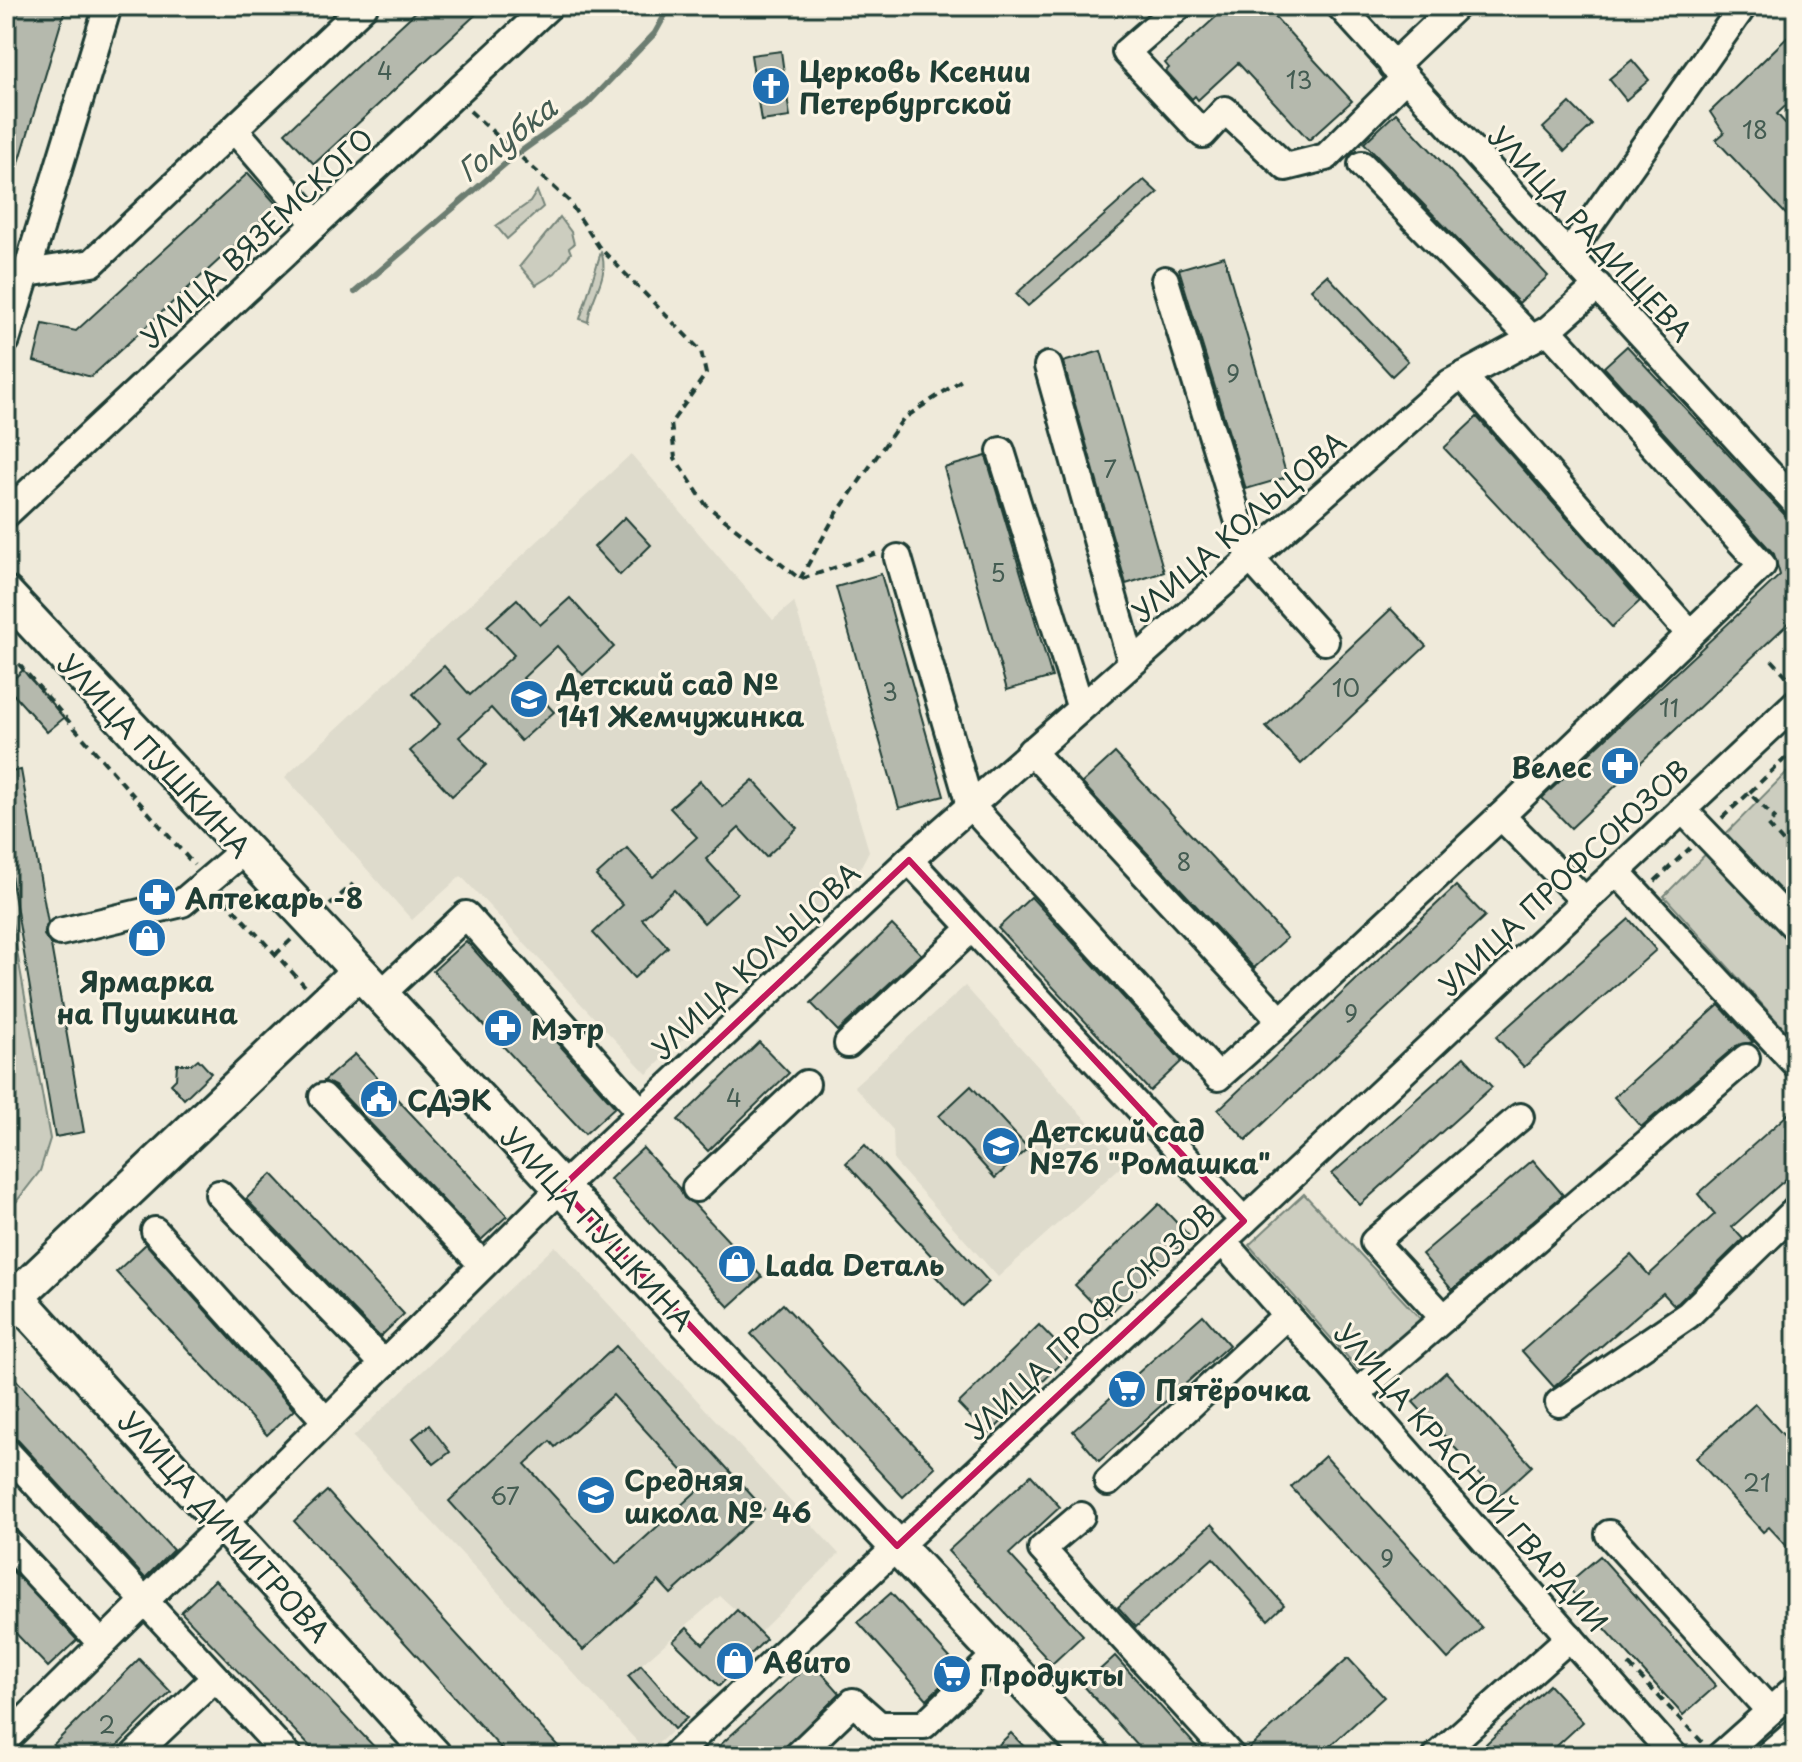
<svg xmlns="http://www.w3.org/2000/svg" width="1802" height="1762" viewBox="0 0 1802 1762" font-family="'Playpen Sans',sans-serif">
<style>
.built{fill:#dedbcc}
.green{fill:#cccdbf;stroke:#76857a;stroke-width:2}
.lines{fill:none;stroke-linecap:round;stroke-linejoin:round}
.stream{stroke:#6c7d71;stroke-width:6}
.building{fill:#b5b9ad;stroke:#1f3d34;stroke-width:2;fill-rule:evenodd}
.minor-casing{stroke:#1f3d34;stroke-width:32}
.major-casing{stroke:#1f3d34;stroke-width:40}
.path{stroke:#1f3d34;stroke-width:4;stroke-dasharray:8 6;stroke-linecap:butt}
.minor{stroke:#fcf5e5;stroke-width:26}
.major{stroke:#fcf5e5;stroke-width:34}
.marked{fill:none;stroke:#c2185b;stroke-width:6;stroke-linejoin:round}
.labels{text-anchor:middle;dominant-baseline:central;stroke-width:6;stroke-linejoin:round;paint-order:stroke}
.number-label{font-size:24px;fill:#445c52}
.poi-label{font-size:28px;font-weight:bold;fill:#1f3d34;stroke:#fcf5e5;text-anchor:start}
.street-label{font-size:28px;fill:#1f3d34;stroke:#fcf5e5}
.water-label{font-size:30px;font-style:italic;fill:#455d53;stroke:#fcf5e5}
</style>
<rect width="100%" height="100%" fill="#efeada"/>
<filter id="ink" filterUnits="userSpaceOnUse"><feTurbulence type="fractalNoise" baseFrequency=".0125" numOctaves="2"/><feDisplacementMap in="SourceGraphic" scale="16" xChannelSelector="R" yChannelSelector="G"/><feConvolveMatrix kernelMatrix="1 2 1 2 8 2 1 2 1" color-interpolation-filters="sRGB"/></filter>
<g filter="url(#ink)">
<g class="built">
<path d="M631,454L773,620L794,602L869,851L858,872L647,1074L461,876L412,920L285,777Z"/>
<path d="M965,986L1125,1163L998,1277L894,1161L893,1130L854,1086Z"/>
<path d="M555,1246L839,1554L760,1632L720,1596L628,1676L674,1729L648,1753L353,1437Z"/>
</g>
<g class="green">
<path d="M537,191L543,207L507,239L496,226L530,202Z"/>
<path d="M560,217L571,232L574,244L569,248L571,253L555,273L536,285L520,266Z"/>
<path d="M601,252C611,277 589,298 588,322L580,319Z"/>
<path d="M1796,763V919L1783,930L1796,944V1042L1664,896Z"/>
<path d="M6,889L50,1139L40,1171L6,1215Z"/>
<path d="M1304,1194L1426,1325L1366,1378L1249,1245Z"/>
</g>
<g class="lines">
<path class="stream" d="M355,292L512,158L587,104L655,33L670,6"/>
</g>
<g class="building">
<path d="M18,6H66L10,193L6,192V47Z"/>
<path d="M422,6H485L314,164L285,133Z"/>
<path d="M1228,6H1265L1352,101L1309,140L1238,63L1198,100L1195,96L1192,99L1166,71L1169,68L1165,63Z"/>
<path d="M1796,29V96L1777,114L1796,135V225L1716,140L1724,133L1710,112Z"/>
<path d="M781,51L790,117L761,121L751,55Z"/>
<path d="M1632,60L1649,80L1626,100L1609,79Z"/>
<path d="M1570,103L1592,125L1565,151L1543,128Z"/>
<path d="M1396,113L1548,276L1519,303L1364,143Z"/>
<path d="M248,173L278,206L91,377L34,361L43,324L76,331Z"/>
<path d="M1144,180L1158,193L1028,306L1016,294Z"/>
<path d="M1224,256L1287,477L1246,489L1179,269Z"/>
<path d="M1327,275L1408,361L1392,376L1311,289Z"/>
<path d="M1627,346L1796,527V616L1571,828L1542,798L1780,575L1774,554L1604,367Z"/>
<path d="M1101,351L1164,572L1126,584L1063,362Z"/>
<path d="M1477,417L1640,601L1612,627L1444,448Z"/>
<path d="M986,456L1052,677L1007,690L944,468Z"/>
<path d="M625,517L651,545L620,575L594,547Z"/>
<path d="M881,574L944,796L899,808L836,587Z"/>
<path d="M570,598L614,647L583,675L557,646L523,678L554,712L521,741L491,708L459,737L486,765L452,796L410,751L440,724L413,694L444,666L470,695L514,655L487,626L517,599L540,625Z"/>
<path d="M1391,609L1426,646L1301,764L1266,727Z"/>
<path d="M23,670L64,718L47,732L6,686Z"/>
<path d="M1115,753L1287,938L1254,968L1082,783Z"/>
<path d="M21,770L48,923L44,935L51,945L84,1132L55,1137L6,846V773Z"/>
<path d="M753,780L797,828L766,857L739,828L706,859L737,893L704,923L674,890L642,919L668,947L634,978L593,933L623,905L596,876L627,848L653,877L697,837L670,808L700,781L723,807Z"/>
<path d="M1456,886L1485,916L1246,1140L1218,1110Z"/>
<path d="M1031,897L1182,1061L1150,1091L998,928Z"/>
<path d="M1629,919L1656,950L1524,1067L1496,1037Z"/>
<path d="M892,925L921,954L838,1031L811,1003Z"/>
<path d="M466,941L615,1107L585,1134L433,971Z"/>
<path d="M1719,1005L1753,1042L1736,1046L1641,1127L1614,1097Z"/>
<path d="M759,1042L789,1073L708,1151L678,1120Z"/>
<path d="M355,1054L507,1216L481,1240L335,1086L324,1081Z"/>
<path d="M1464,1057L1492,1087L1360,1205L1332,1174Z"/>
<path d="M198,1059L211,1073L184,1099L171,1084L176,1079L177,1064H192Z"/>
<path d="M971,1086L1028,1148L995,1178L939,1116Z"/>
<path d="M1796,1107V1170L1732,1227L1743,1239L1678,1303L1674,1305L1663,1293L1554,1387L1522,1351L1631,1255L1649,1275L1715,1214L1698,1194Z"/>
<path d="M865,1145L989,1282L963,1306L928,1268L936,1261L846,1163Z"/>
<path d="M643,1148L680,1189L684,1198L694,1204L762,1277L729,1307L610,1179Z"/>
<path d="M1533,1160L1563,1195L1452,1290L1422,1254Z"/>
<path d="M272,1174L404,1314L380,1337L246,1199Z"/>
<path d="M1159,1204L1190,1237L1106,1317L1075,1285Z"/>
<path d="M146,1244L294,1410L267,1435L116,1272Z"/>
<path d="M783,1304L935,1467L903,1497L751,1334Z"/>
<path d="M1203,1315L1229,1345L1099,1461L1073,1431Z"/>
<path d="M1039,1325L1069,1356L988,1435L958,1404Z"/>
<path d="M616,1346L764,1509L671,1594L659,1581L583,1650L449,1501ZM613,1395L699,1489L616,1564L525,1464L550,1441L555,1447Z"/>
<path d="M6,1369L173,1550L145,1578L18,1440L6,1435Z"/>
<path d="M1446,1372L1532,1466L1499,1496L1413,1402Z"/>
<path d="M1755,1404L1796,1449V1556L1769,1527L1763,1532L1696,1458Z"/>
<path d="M429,1425L450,1452L434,1464L413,1438Z"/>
<path d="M1325,1456L1482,1628L1448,1659L1291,1487Z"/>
<path d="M1031,1475L1060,1507L1009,1554L1083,1635L1052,1664L948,1551Z"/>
<path d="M327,1491L567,1756H508L294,1521Z"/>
<path d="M1212,1524L1284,1605L1268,1620L1213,1558L1136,1627L1118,1607Z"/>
<path d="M1600,1556L1716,1686L1683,1715L1566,1585Z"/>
<path d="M6,1564L77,1640L48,1667L6,1623Z"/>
<path d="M215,1580L383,1756H319L181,1612Z"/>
<path d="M891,1593L959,1668L927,1699L858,1622Z"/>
<path d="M737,1610L766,1639L719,1686L673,1641L687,1628L703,1644Z"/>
<path d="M1115,1656L1205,1756H1147L1083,1685Z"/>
<path d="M1348,1658L1384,1697L1319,1756H1247L1246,1751Z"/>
<path d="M139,1659L171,1692L107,1756H42Z"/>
<path d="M812,1662L840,1693L778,1756H708Z"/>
<path d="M641,1665L687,1718L674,1729L628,1676Z"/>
<path d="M1549,1685L1583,1722L1546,1756H1473Z"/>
<path d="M1011,1733L1033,1756H987Z"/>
</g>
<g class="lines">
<defs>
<g id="minor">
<path d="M1179,6L1126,52L1203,134L1225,110L1286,167L1326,157L1405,78"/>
<path d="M1340,6L1796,503"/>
<path d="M1393,66L1456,6"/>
<path d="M234,129L316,224"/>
<path d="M1362,165L1532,339"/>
<path d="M1568,255L1743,6"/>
<path d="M27,273L92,263L364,6"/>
<path d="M1165,280L1250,558L1325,641"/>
<path d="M6,340L108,6"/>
<path d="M1048,366L1131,660"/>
<path d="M1463,376L1690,634"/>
<path d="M1001,451L1080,706"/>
<path d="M6,514L549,6"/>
<path d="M898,558L970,805L1218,1077L1281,1021L1031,751"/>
<path d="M1682,809L1796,928"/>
<path d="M1501,816L1762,565L1548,330"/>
<path d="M909,860L1244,1221"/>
<path d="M1616,871L1796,1064"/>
<path d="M60,932L182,903L243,851"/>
<path d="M380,995L466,915L641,1112"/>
<path d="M1281,1021L1501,816L1585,901"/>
<path d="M848,1044L972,928"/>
<path d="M323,1097L483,1265"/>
<path d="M696,1188L806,1084"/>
<path d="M219,1194L384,1364"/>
<path d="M155,1231L326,1421"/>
<path d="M1222,1241L1674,1756"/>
<path d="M1444,1318L1374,1242L1520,1117"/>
<path d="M1356,1394L1746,1058"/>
<path d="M1559,1403L1688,1315L1796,1210"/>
<path d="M6,1451L288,1756"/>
<path d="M1108,1482L1287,1315"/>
<path d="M1081,1516L1042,1549L1231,1756"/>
<path d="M1609,1534L1770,1711"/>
<path d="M6,1541L102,1644"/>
<path d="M6,1739L561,1188L909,860L1450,383L1548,330L1598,286"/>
<path d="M133,1756L215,1678"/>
<path d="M674,1756L1796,703"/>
<path d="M797,1756L853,1702L879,1725H924L998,1653"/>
<path d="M1437,1756L1570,1637"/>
<path d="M1720,1756L1796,1688"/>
<path d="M1768,1756L1796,1732"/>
</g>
<g id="major">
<path d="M6,594L1093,1756"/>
<path d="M358,972L16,1297L434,1756"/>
</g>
</defs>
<use href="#minor" class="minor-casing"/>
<use href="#major" class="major-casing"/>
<g class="path">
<path d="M470,111L568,200L599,247L701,351L706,374L671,423L675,458L706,505L800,579"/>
<path d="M800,579L835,516L903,419L963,379"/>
<path d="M802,579L877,553"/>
<path d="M6,650L16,641"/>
<path d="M6,659L17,662L194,865"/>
<path d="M1772,660L1792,682"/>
<path d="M1796,748L1749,793L1775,818L1768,825L1790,850L1796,847"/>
<path d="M1722,818L1749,793"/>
<path d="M1581,860L1589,868"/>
<path d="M1655,881L1690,848"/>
<path d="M224,899L305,986"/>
<path d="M330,905L353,884"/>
<path d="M275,955L294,937"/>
<path d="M1629,1665L1703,1743"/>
</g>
<use href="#minor" class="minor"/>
<use href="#major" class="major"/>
</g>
</g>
<path class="marked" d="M909,860L1244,1221L897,1546L561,1188Z"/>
<defs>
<symbol id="church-disc" viewBox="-11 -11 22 22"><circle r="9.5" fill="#1f6fb2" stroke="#fcf5e5"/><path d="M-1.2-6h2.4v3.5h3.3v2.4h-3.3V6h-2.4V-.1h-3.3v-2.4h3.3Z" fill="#fff"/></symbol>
<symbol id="school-disc" viewBox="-11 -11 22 22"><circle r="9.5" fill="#1f6fb2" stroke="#fcf5e5"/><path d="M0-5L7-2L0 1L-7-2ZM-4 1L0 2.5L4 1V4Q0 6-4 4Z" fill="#fff"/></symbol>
<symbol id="pharmacy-disc" viewBox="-11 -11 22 22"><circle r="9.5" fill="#1f6fb2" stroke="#fcf5e5"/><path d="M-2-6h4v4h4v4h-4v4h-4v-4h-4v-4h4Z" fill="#fff"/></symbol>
<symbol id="shop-disc" viewBox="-11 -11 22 22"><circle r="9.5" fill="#1f6fb2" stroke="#fcf5e5"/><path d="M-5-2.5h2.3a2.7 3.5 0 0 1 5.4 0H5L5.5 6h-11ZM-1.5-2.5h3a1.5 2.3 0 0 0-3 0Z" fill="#fff"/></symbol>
<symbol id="civic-disc" viewBox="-11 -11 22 22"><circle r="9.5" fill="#1f6fb2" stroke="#fcf5e5"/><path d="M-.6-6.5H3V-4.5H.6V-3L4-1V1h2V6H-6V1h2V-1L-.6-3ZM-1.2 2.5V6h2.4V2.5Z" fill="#fff"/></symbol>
<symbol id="supermarket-disc" viewBox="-11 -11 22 22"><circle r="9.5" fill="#1f6fb2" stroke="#fcf5e5"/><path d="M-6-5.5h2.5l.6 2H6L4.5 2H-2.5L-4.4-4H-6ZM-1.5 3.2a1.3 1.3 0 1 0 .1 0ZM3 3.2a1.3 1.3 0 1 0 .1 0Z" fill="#fff"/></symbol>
</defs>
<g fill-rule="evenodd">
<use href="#church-disc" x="749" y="64" width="44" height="44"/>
<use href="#school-disc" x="507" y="677" width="44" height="44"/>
<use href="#pharmacy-disc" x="1598" y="744" width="44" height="44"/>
<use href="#pharmacy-disc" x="135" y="875" width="44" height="44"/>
<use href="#shop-disc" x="125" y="916" width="44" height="44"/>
<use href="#pharmacy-disc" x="481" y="1006" width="44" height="44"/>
<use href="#civic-disc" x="357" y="1077" width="44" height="44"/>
<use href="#school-disc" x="979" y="1124" width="44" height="44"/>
<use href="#shop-disc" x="715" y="1242" width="44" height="44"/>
<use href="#supermarket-disc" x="1105" y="1367" width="44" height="44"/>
<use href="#school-disc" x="574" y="1473" width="44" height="44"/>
<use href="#shop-disc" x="713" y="1639" width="44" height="44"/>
<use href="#supermarket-disc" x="930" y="1652" width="44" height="44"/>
</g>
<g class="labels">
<g class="number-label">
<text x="385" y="70">4</text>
<text x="1299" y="79">13</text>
<text x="1755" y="129">18</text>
<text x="1233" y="373">9</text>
<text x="1110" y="468">7</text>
<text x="998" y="572">5</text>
<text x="1346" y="687">10</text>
<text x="890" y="691">3</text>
<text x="1669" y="707">11</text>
<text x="1184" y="861">8</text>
<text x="1351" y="1013">9</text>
<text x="734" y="1097">4</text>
<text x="1757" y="1482">21</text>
<text x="505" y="1495">67</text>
<text x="1387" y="1558">9</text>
<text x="107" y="1724">2</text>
</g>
<g class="poi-label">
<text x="799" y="70">Церковь Ксении<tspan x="799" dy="32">Петербургской</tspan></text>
<text x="557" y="683">Детский сад №<tspan x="557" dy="32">141 Жемчужинка</tspan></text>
<text x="1592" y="766" text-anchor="end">Велес</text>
<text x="185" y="897">Аптекарь -8</text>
<text x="147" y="980" text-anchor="middle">Ярмарка<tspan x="147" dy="32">на Пушкина</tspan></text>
<text x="531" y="1028">Мэтр</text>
<text x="407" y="1099">СДЭК</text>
<text x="1029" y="1130">Детский сад<tspan x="1029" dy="32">№76 "Ромашка"</tspan></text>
<text x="765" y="1264">Lada Dеталь</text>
<text x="1155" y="1389">Пятёрочка</text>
<text x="624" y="1479">Средняя<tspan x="624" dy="32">школа № 46</tspan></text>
<text x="763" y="1661">Авито</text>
<text x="980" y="1674">Продукты</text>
</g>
<g class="street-label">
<text transform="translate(1591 233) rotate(47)">УЛИЦА РАДИЩЕВА</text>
<text transform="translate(256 237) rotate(-43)">УЛИЦА ВЯЗЕМСКОГО</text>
<text transform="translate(1238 526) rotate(-41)">УЛИЦА КОЛЬЦОВА</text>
<text transform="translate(155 755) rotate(47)">УЛИЦА ПУШКИНА</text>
<text transform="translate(1563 877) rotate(-43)">УЛИЦА ПРОФСОЮЗОВ</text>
<text transform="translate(755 960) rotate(-43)">УЛИЦА КОЛЬЦОВА</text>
<text transform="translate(598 1228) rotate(47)">УЛИЦА ПУШКИНА</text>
<text transform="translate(1090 1321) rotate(-43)">УЛИЦА ПРОФСОЮЗОВ</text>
<text transform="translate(1472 1477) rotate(49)">УЛИЦА КРАСНОЙ ГВАРДИИ</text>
<text transform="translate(225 1526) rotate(48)">УЛИЦА ДИМИТРОВА</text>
</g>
<g class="water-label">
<text transform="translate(506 138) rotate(-38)">Голубка</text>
</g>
</g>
<rect width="1802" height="1762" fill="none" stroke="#fcf5e5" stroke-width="32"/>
<rect x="16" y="16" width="1770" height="1730" fill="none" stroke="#1f3d34" stroke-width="3" filter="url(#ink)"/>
</svg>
